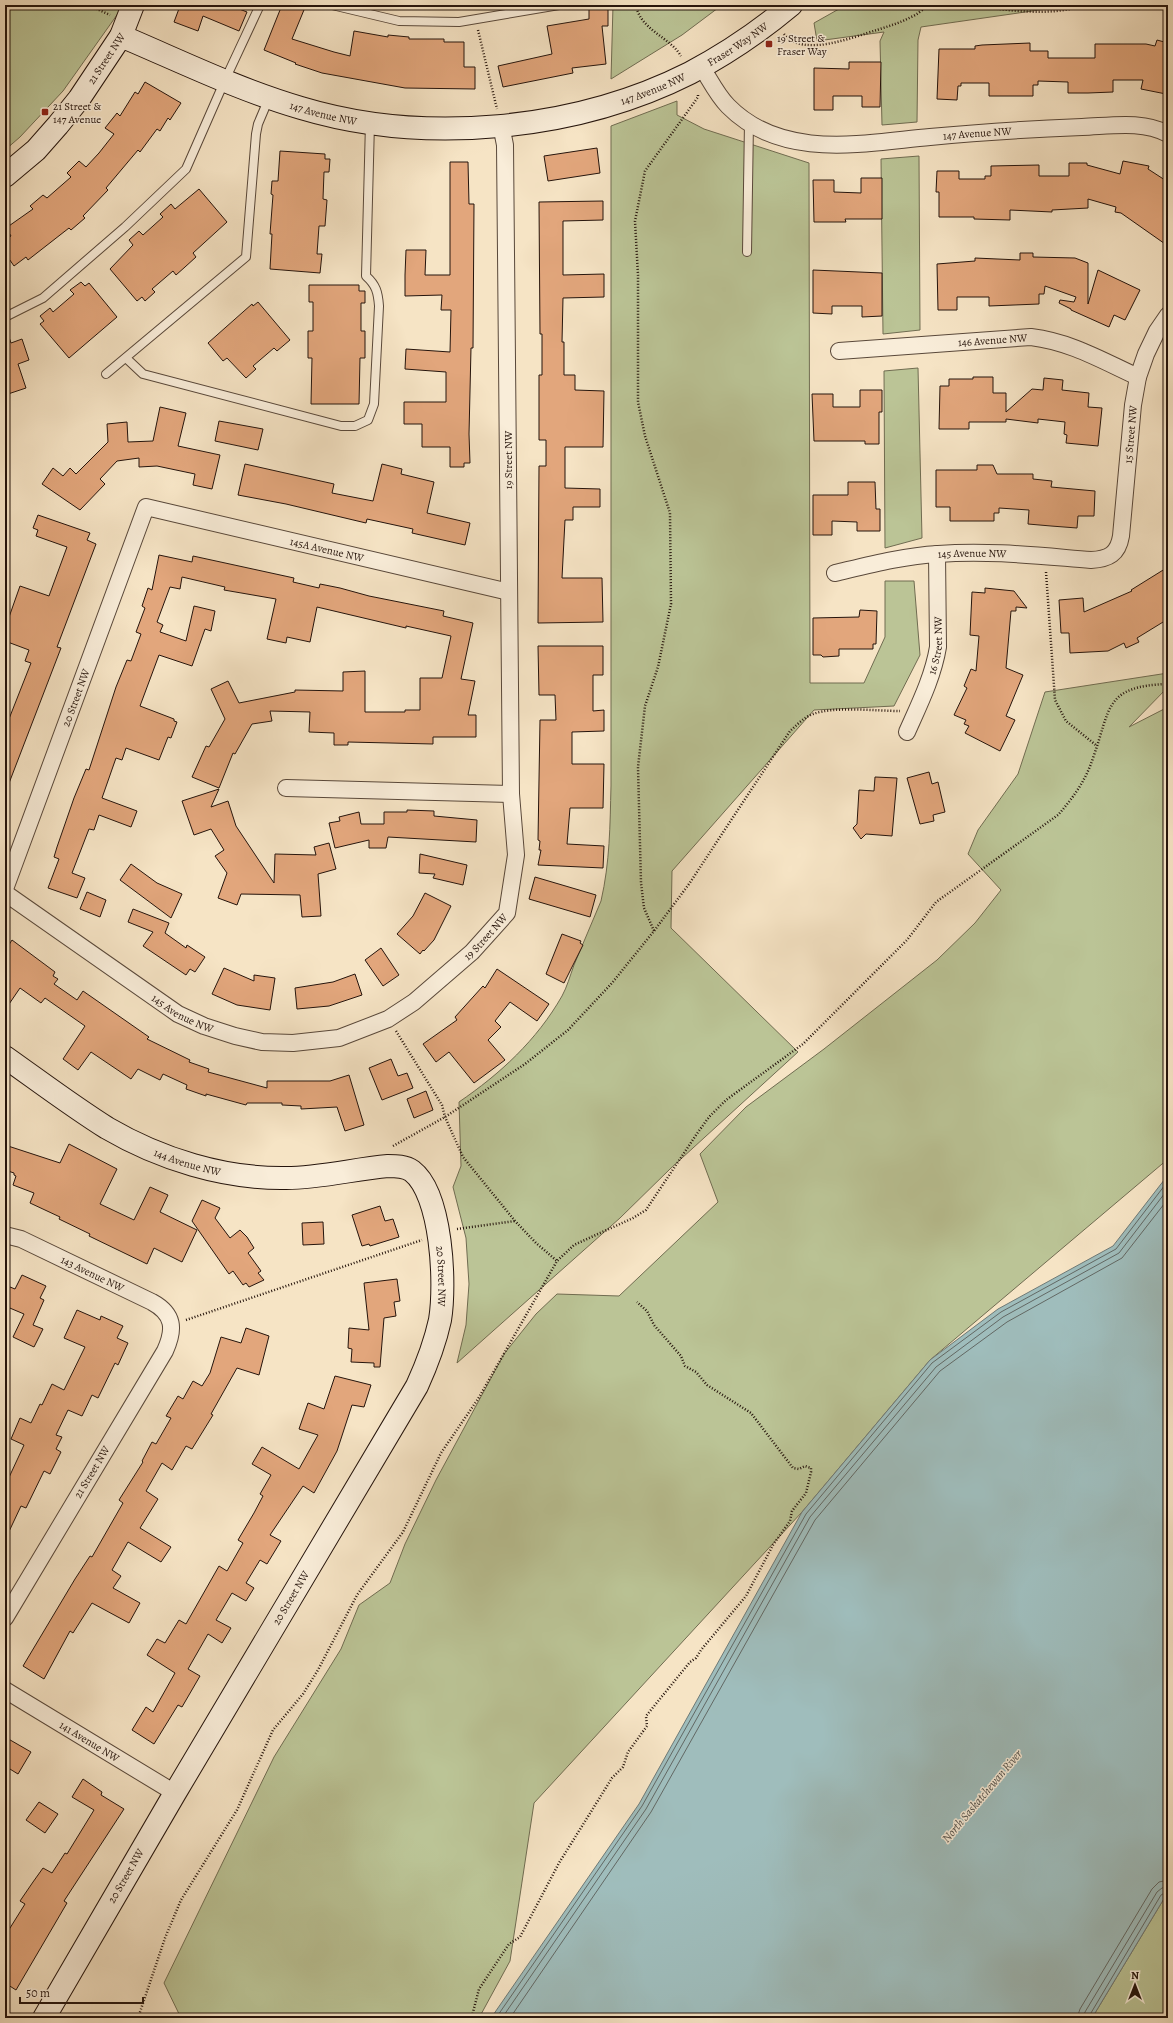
<svg xmlns="http://www.w3.org/2000/svg" width="1173" height="2023" viewBox="0 0 1173 2023" font-family="Alegreya,serif">
<style>
.green{fill:#bbc496;stroke:#706c51}
.water{fill:#9fbdbc;stroke:#6e7976}
.lines{fill:none;stroke-linecap:round;stroke-linejoin:round}
.shore{stroke:#626864;stroke-width:1}
.building{fill:#e2a67c;stroke:#25140c}
.lane-casing{stroke:#59483a;stroke-width:10}
.street-casing{stroke:#59483a;stroke-width:18}
.secondary-casing{stroke:#25140c;stroke-width:24}
.path{stroke:#25140c;stroke-width:2.5;stroke-dasharray:1 2;stroke-linecap:butt}
.lane{stroke:#f9edd9;stroke-width:8}
.street{stroke:#f9edd9;stroke-width:16}
.secondary{stroke:#f9edd9;stroke-width:22}
.poi-dot{fill:#8f2418;stroke:#f9edd9;stroke-width:1.5}
.labels{text-anchor:middle;dominant-baseline:central;stroke-width:3;stroke-linejoin:round;paint-order:stroke}
.poi-label{font-size:11px;fill:#25140c;stroke:#f9edd9;text-anchor:start}
.street-label{font-size:11px;fill:#25140c;stroke:#f9edd9}
.water-label{font-size:12px;font-style:italic;fill:#504f4a;stroke:#f9edd9}
</style>
<rect width="100%" height="100%" fill="#f6e4c5"/>
<filter id="stains"><feTurbulence type="fractalNoise" baseFrequency=".005" numOctaves="4"/><feColorMatrix values="0 0 0 0 .2 0 0 0 0 .09 0 0 0 0 .02 0 0 0 .5 -.17"/></filter>
<radialGradient id="worn" r=".72"><stop offset=".6" stop-color="#630" stop-opacity="0"/><stop offset="1" stop-color="#630" stop-opacity=".3"/></radialGradient>
<g class="green">
<path d="M5,5H124L63,91L20,137L5,150Z"/>
<path d="M613,5H722L682,35L611,79Z"/>
<path d="M846,5H1074L921,27L918,40L917,122L882,125L880,41L884,32L817,41L814,23Z"/>
<path d="M677,101V115L704,129L809,163L810,683H864L885,637V581H914L920,655L894,706L814,710L672,871L671,928L798,1052L670,1169L620,1218L457,1363L466,1325L469,1284L466,1238L453,1187L461,1166L459,1102C500,1074 537,1040 562,996C567,987 570,976 574,965C583,944 592,922 601,901C610,862 610,825 611,786V126Z"/>
<path d="M919,156L920,330L883,334L881,159Z"/>
<path d="M918,368L922,538L885,548L884,371Z"/>
<path d="M1168,673V687L1129,727L1168,707V1159L930,1360L802,1512L534,1803L510,1961L479,2018H181L164,1983L274,1757L341,1649L359,1605L390,1583L405,1544L436,1480L504,1354L536,1314L557,1294L619,1296L718,1202L700,1154L746,1107L824,1049L937,960L975,923L1001,890L968,854L978,830L1018,774L1045,692Z"/>
<path d="M1168,1894V2018H1092L1165,1897Z"/>
</g>
<path class="water" d="M1168,1175V1894L1165,1897L1092,2018H491L639,1804L802,1512L930,1360L998,1309L1113,1246Z"/>
<g class="lines">
<g class="shore">
<path d="M496,2018L642,1806L806,1514L932,1363L1001,1312L1116,1249L1168,1181"/>
<path d="M502,2018L646,1809L810,1517L936,1367L1003,1317L1119,1253L1168,1189"/>
<path d="M510,2018L651,1812L815,1520L940,1371L1007,1322L1122,1258L1168,1199"/>
<path d="M1077,2018L1080,2009L1152,1889L1159,1882L1168,1880"/>
<path d="M1083,2018L1085,2012L1157,1892L1162,1888L1168,1886"/>
<path d="M1088,2018L1161,1895L1168,1891"/>
</g>
</g>
<g class="building">
<path d="M178,5H229L247,12L239,31L203,16L198,31L174,22L180,6Z"/>
<path d="M282,5H306L292,39L334,52L350,56L354,31L388,37V35L409,37V39H444V42H464V67H475V89L405,88L322,73L295,64L296,63L264,50Z"/>
<path d="M608,5V26H602L606,64L572,68L573,73L503,87L498,66L552,54L547,26L589,19V6Z"/>
<path d="M1157,40L1168,43V83L1166,94L1141,89L1143,80H1113V92L1088,93H1068V82L1038,81V85H1033V96H989V83H961V86H958L957,100L937,99L939,49H975V46L982,45L1030,43V51H1048V58H1095V44H1146L1155,46Z"/>
<path d="M849,62H881L880,107H862V96H833V110H814V68L849,69Z"/>
<path d="M145,82L181,103L170,120L168,118L160,131L157,129L140,152L138,150L106,188L108,190L83,216L85,218L71,230L69,228L28,260L26,257L14,266L5,253V240L11,236L6,228L33,209L30,206L43,195L47,198L71,177L67,173L79,161L86,167L99,153L114,134L105,128L117,113L120,116L135,92L138,94Z"/>
<path d="M597,148L600,173L548,181L544,156Z"/>
<path d="M280,151L325,154V159H330L329,172H324L323,199L327,200L325,226H319L317,254H322L320,273L270,269L272,234H270L273,195L271,194L272,181H278Z"/>
<path d="M1123,161L1149,166L1148,169L1168,182V246L1121,213L1115,212L1116,207L1088,199V208L1052,210V212L1010,210V220L974,219V217H939V192H936L937,171H959V179H985V176H991V166L1039,165V176H1069V163H1087V165L1120,174Z"/>
<path d="M450,162H468L469,204H474L473,348H471L469,434L470,463H464V467H450V447H422V424H404V402H446V372L405,369L406,349L450,352L451,310H441L442,295L405,296V275L406,250H426L425,275H450Z"/>
<path d="M861,178H882V219H845L846,222H814L813,180H834V192L861,193Z"/>
<path d="M199,189L227,222L193,253L196,257L185,267L176,275L173,271L152,289L155,292L145,301L142,297L137,301L110,269L133,245L129,240L139,231L143,235L163,217L160,214L171,204L175,209Z"/>
<path d="M603,201V220L563,221V275L604,274V297L563,298L562,342H564V375H575V390L604,391L603,447H565V488L600,489V507H573V520H565L562,578H602L603,622L538,623L539,466H546V440H539V375H542V334H540L539,202Z"/>
<path d="M1020,253H1033V257L1075,258L1088,263V304L1098,270L1140,290L1125,320L1114,315L1109,327L1071,310V309L1059,303L1060,300L1074,302L1076,297L1045,286L1044,294H1039V304L989,306V297H957V310H938L937,264L975,261V258L1020,260Z"/>
<path d="M813,270L882,273V316L862,317V306H832V314L813,313Z"/>
<path d="M81,282L85,286L89,283L117,317L69,358L40,324L44,321L40,316L50,308L53,312L74,294L70,290Z"/>
<path d="M309,285H359V291H365V303H361V331H365V358H360L359,404H311L312,358H308V331H313V302H309Z"/>
<path d="M258,302L290,340L277,351L274,348L253,366L256,369L246,378L227,358L223,361L208,343L252,304L253,306Z"/>
<path d="M7,331L11,343L22,339L29,360L18,364L26,388L5,395V332Z"/>
<path d="M973,377H993V393H1006V412L1032,389L1043,390L1044,378L1063,380L1062,390L1089,393L1088,407L1102,408L1098,446L1066,443L1067,435L1064,434L1065,422L1038,419V423L1006,419V422H969V429H939L940,386H949V379H973Z"/>
<path d="M860,390H882V412H879V444H865V441H814L812,394H833V407H860Z"/>
<path d="M160,407L186,413L178,446L220,455L212,489L193,485L195,474L157,466L139,467V458L117,461L100,479L105,484L80,510L42,484L53,468L63,476L70,468L76,474L108,442L107,424L127,422L128,442L153,441Z"/>
<path d="M219,421L263,429L258,450L215,441Z"/>
<path d="M245,464L334,484L332,493L373,501L382,464L402,469L401,474L434,482L427,513L470,523L465,545L412,533L413,529L367,519L366,523L286,504L238,495Z"/>
<path d="M977,465H993L997,474H1033V479L1052,481L1051,487L1095,491L1094,516H1078L1077,528L1051,526L1028,524L1029,510L999,508V513H994V521H950V507H936V470H977Z"/>
<path d="M848,482H875L876,509H880V531H857V522L832,521V535H813V495H848Z"/>
<path d="M38,515L90,533L87,540L96,544L57,647L61,648L6,791H5V729L31,663L25,661L29,650L5,641V619L8,620L20,586L49,596L67,547L36,536L38,530L33,528Z"/>
<path d="M159,555L192,562L193,556L294,578L293,582L319,588L320,584L340,588L369,596L444,611L443,616L473,623L461,679L475,681L468,715H476V737H433V744L348,742V745H334V733L309,732L310,712L270,711L272,721L252,724L235,754L233,753L219,788L192,777L206,746L209,747L225,719L211,689L228,681L239,703L295,692V690L343,691V672L365,671V712H405V710H420V678H442L451,636L406,626V628L317,607L310,642L287,637L286,643L267,639L276,599L224,590L225,587L182,577L180,589L170,587L157,622L163,625L160,632L186,641L194,606L215,611L211,631L205,629L192,666L159,655L140,706L174,719V721L177,722L171,738L168,737L159,760L126,748L122,760L116,758L102,798L137,811L131,827L99,815L94,830L89,829L72,873L85,878L77,898L48,888L59,859L54,857L57,847L74,798L86,769L89,770L116,687L127,660L131,661L141,634L136,632L145,608L142,606L148,588L152,590Z"/>
<path d="M1168,567V619L1137,638L1139,642L1126,648L1124,643L1108,651L1070,653L1069,633H1061L1059,600L1083,598L1084,612L1132,591L1131,590Z"/>
<path d="M985,588L1014,591L1027,608L1016,607V611H1011L1006,668L1023,675L1006,716L1015,720L1000,751L965,733L969,726L964,724L966,720L954,715L967,688L964,686L971,669L976,671L979,636L970,635L972,592L985,593Z"/>
<path d="M860,610L877,611L876,644H873V649H839V656L823,657L821,655H813V618L859,617Z"/>
<path d="M538,646H603V675H593V711L604,710V731L572,732V764H604L603,808H570L567,844L604,846L603,868L538,865L541,850H539L540,841L538,840L540,720H556L555,695H539Z"/>
<path d="M929,772L932,784L938,782L945,812L933,815L934,821L920,824L907,778Z"/>
<path d="M875,777L897,778L892,836L866,834L861,839L853,828L857,824L859,790L874,791Z"/>
<path d="M219,789L211,807L228,801L236,826L274,883L275,854L316,855L314,847L329,843L336,869L318,874L321,916L302,917L300,895L241,894L237,905L218,898L227,873L215,856L224,850L211,829L194,835L182,801Z"/>
<path d="M407,810L434,811V816L477,820L476,842L388,837L386,848H369V840L335,848L329,823L340,821L339,817L359,812L361,824H384V812H407Z"/>
<path d="M420,854L467,865L463,885L433,878L435,874L419,873Z"/>
<path d="M131,864L157,883L182,894L171,918L120,880Z"/>
<path d="M535,877L596,895L590,917L529,899Z"/>
<path d="M87,892L106,900L100,917L80,909Z"/>
<path d="M425,893L451,906L434,940L424,951L423,950L420,954L397,934L413,916Z"/>
<path d="M133,909L169,923L165,933L186,948L187,945L205,957L195,972L190,969L186,975L143,946L153,932L128,922Z"/>
<path d="M562,934L581,941L580,943L583,945L564,983L546,974Z"/>
<path d="M12,940L55,972L53,976L58,979L54,984L77,1000L83,991L149,1037L147,1039L190,1060L189,1062L209,1069L208,1072L267,1088V1081H330L349,1075L364,1125L345,1131L337,1107L301,1109V1106L282,1105V1103H247L246,1105L206,1094V1096L186,1089L187,1085L163,1074L160,1080L138,1069L131,1079L91,1052L78,1070L63,1059L85,1026L45,998L41,1003L20,988L5,1010V951Z"/>
<path d="M381,948L399,975L383,986L365,960Z"/>
<path d="M224,968L254,981V975L275,978L270,1010L237,1005L212,994Z"/>
<path d="M497,969L549,1004L537,1021L510,1002L495,1021L501,1027L488,1040L505,1060L474,1083L449,1052L436,1062L423,1044L457,1020L455,1017L483,986L485,988Z"/>
<path d="M355,974L362,995L329,1006L297,1009L295,988L333,982Z"/>
<path d="M391,1059L398,1076L407,1073L413,1088L382,1100L369,1068Z"/>
<path d="M426,1091L433,1110L414,1118L407,1099Z"/>
<path d="M69,1144L117,1169L100,1204L134,1220L150,1187L168,1195L160,1212L197,1230L182,1262L154,1248L147,1264L89,1236L90,1234L59,1219L60,1217L30,1203L34,1193L13,1185L16,1176L14,1175V1173L5,1170V1145L60,1163Z"/>
<path d="M202,1200L220,1208L215,1218L230,1238L240,1230L247,1237L254,1248L248,1253L261,1271L258,1273L264,1280L249,1287L246,1283L243,1285L233,1271L229,1274L192,1221Z"/>
<path d="M380,1206L385,1221L393,1219L399,1237L370,1246L369,1244L362,1246L352,1215Z"/>
<path d="M323,1222L324,1244L303,1245L302,1223Z"/>
<path d="M22,1275L46,1286L40,1298L44,1300L33,1325L43,1329L34,1347L13,1337L24,1314L5,1306V1285L15,1289Z"/>
<path d="M397,1279L400,1301L394,1302L396,1316L384,1318L380,1367H374V1363L351,1362L352,1349L348,1348L349,1328L369,1330L364,1283Z"/>
<path d="M77,1310L100,1320L101,1316L123,1326L117,1338L128,1343L118,1365L115,1363L98,1398L92,1395L82,1416L68,1410L56,1435L62,1437L56,1449L61,1452L50,1474L44,1471L26,1508L21,1506L5,1540V1486L24,1445L11,1439L20,1418L31,1423L40,1404L42,1405L52,1384L64,1390L85,1347L64,1338Z"/>
<path d="M246,1328L269,1336L259,1375L237,1368L211,1414L213,1415L192,1449L186,1446L172,1470L162,1463L146,1491L158,1499L140,1528L171,1547L161,1562L128,1542L112,1570L121,1576L113,1588L140,1603L129,1623L92,1603L73,1633L70,1631L44,1679L23,1666L75,1579L90,1556L92,1557L123,1503L119,1500L143,1462L142,1461L152,1442L156,1444L171,1418L166,1416L178,1396L183,1399L193,1381L202,1386L210,1373L221,1337L241,1343Z"/>
<path d="M335,1376L371,1385L364,1407L352,1405L337,1451L314,1493L303,1486L270,1535L281,1541L267,1564L260,1560L246,1583L254,1588L246,1601L232,1593L216,1620L231,1628L222,1643L208,1634L188,1669L200,1676L182,1707L178,1705L154,1744L132,1730L146,1707L153,1712L175,1673L147,1655L157,1639L165,1643L179,1620L186,1624L219,1566L227,1571L243,1543L238,1540L254,1513L263,1496L260,1494L271,1475L252,1464L262,1447L299,1469L318,1435L299,1429L308,1403L324,1409Z"/>
<path d="M5,1737L31,1752L18,1774L5,1766Z"/>
<path d="M83,1779L102,1792L101,1795L124,1809L64,1901L67,1903L16,1990L5,1983V1936L25,1904L20,1901L33,1882L43,1868L52,1873L65,1853L67,1854L94,1810L72,1797Z"/>
<path d="M39,1802L58,1814L45,1833L26,1820Z"/>
</g>
<g class="lines">
<defs>
<g id="lane">
<path d="M332,5L399,21L459,22L559,5"/>
<path d="M747,252L749,122"/>
<path d="M5,317L43,298L125,227L186,169L225,80L260,5"/>
<path d="M126,358L143,374L341,426H355L368,420L374,404L379,306C378,292 376,285 366,276L370,123"/>
<path d="M106,374L246,257L256,134L258,124L269,98"/>
</g>
<g id="street">
<path id="s1" d="M701,66C710,80 717,95 728,106C782,161 863,143 930,137C981,132 1031,129 1082,127C1110,126 1143,120 1168,134"/>
<path id="s2" d="M839,351L1031,337C1071,342 1101,360 1138,377"/>
<path id="s3" d="M835,573C869,565 903,556 938,554C989,550 1040,556 1091,560C1109,559 1118,554 1121,536L1133,405L1138,377L1146,354L1157,331L1168,315"/>
<path id="s4" d="M907,732C919,705 933,677 938,647L937,554"/>
<path d="M286,788L511,794"/>
<path id="s5" d="M5,889L146,507L509,592"/>
<path id="s6" d="M5,893L178,1014L204,1026L235,1036L262,1042L293,1043L339,1038L388,1019L414,1002L472,952L507,913L516,855L511,794L505,145L501,125"/>
<path id="s7" d="M5,1235L21,1239L152,1302C174,1314 175,1329 165,1351L5,1618"/>
<path id="s8" d="M5,1690L175,1793"/>
</g>
<g id="secondary">
<path id="s9" d="M121,36C180,61 239,90 301,108C424,145 575,131 690,73C726,54 760,31 791,5"/>
<path id="s10" d="M5,176L36,150L58,125L79,99L121,36L133,5"/>
<path id="s11" d="M5,1057C39,1081 72,1106 107,1128C160,1159 224,1179 286,1178C320,1178 354,1169 388,1166C396,1166 405,1166 412,1171C442,1194 446,1284 440,1320C435,1343 427,1364 417,1386L175,1793L44,2018"/>
</g>
</defs>
<use href="#lane" class="lane-casing"/>
<use href="#street" class="street-casing"/>
<use href="#secondary" class="secondary-casing"/>
<g class="path">
<path d="M88,5L110,15"/>
<path d="M636,5C640,30 670,37 681,56"/>
<path d="M923,5L931,7L945,5"/>
<path d="M964,5C1004,9 1047,18 1085,5"/>
<path d="M478,30L497,109"/>
<path d="M784,34C803,58 853,37 877,30C889,26 900,23 911,17C917,15 922,10 926,7"/>
<path d="M1046,572L1055,700L1066,721L1097,746"/>
<path d="M654,931L644,908L641,883L638,767L645,706L658,667L671,604L670,513L645,436L638,402V275L635,221L645,171L698,97V93"/>
<path d="M396,1031L442,1105L445,1117L463,1157L515,1221L536,1243L557,1261"/>
<path d="M393,1146L445,1117L525,1064L568,1030L612,983L654,931L689,884L790,731C797,725 804,717 813,714C834,706 877,711 900,711"/>
<path d="M457,1229L515,1221"/>
<path d="M186,1320L422,1240"/>
<path d="M138,2018L165,1938L181,1900L237,1810L273,1730L303,1694L318,1670L357,1595L403,1532L441,1453L478,1399L557,1261L574,1245L633,1218L646,1210L696,1135L709,1117L726,1100L803,1044L907,940L936,902L1058,815C1073,798 1086,780 1093,758C1111,708 1104,686 1168,684"/>
<path d="M469,2018L472,2016L479,1989L509,1944L520,1937L559,1863L612,1778L623,1767L628,1752L647,1726L646,1716L690,1662L696,1658L701,1650L746,1596L773,1545L790,1521L792,1511L806,1493L811,1472V1468L805,1466L799,1469L793,1468L751,1413L707,1385L696,1372L685,1366L681,1356L654,1325L647,1311L637,1302"/>
</g>
<use href="#lane" class="lane"/>
<use href="#street" class="street"/>
<use href="#secondary" class="secondary"/>
</g>
<g class="poi-dot">
<rect x="765" y="40" width="8" height="8" rx="2"/>
<rect x="41" y="108" width="8" height="8" rx="2"/>
</g>
<g class="labels">
<g class="poi-label">
<text x="777" y="38">19 Street &amp;<tspan x="777" dy="13">Fraser Way</tspan></text>
<text x="53" y="106">21 Street &amp;<tspan x="53" dy="13">147 Avenue</tspan></text>
</g>
<g class="street-label">
<text stroke="none"><textPath href="#s9" startOffset="649">Fraser Way NW</textPath></text>
<text stroke="none"><textPath href="#s10" startOffset="156">21 Street NW</textPath></text>
<text stroke="none"><textPath href="#s9" startOffset="553">147 Avenue NW</textPath></text>
<text stroke="none"><textPath href="#s9" startOffset="217">147 Avenue NW</textPath></text>
<text stroke="none"><textPath href="#s1" startOffset="308">147 Avenue NW</textPath></text>
<text stroke="none"><textPath href="#s2" startOffset="154">146 Avenue NW</textPath></text>
<text stroke="none"><textPath href="#s3" startOffset="403">15 Street NW</textPath></text>
<text transform="translate(508 460) rotate(-90)">19 Street NW</text>
<text stroke="none"><textPath href="#s5" startOffset="593">145A Avenue NW</textPath></text>
<text stroke="none"><textPath href="#s3" startOffset="139">145 Avenue NW</textPath></text>
<text stroke="none"><textPath href="#s4" startOffset="92">16 Street NW</textPath></text>
<text stroke="none"><textPath href="#s5" startOffset="204">20 Street NW</textPath></text>
<text stroke="none"><textPath href="#s6" startOffset="558">19 Street NW</textPath></text>
<text stroke="none"><textPath href="#s6" startOffset="215">145 Avenue NW</textPath></text>
<text stroke="none"><textPath href="#s11" startOffset="212">144 Avenue NW</textPath></text>
<text stroke="none"><textPath href="#s7" startOffset="96">143 Avenue NW</textPath></text>
<text stroke="none"><textPath href="#s11" startOffset="552">20 Street NW</textPath></text>
<text transform="translate(92 1472) rotate(-59)">21 Street NW</text>
<text transform="translate(291 1598) rotate(-59)">20 Street NW</text>
<text stroke="none"><textPath href="#s8" startOffset="99">141 Avenue NW</textPath></text>
<text transform="translate(126 1876) rotate(-60)">20 Street NW</text>
</g>
<g class="water-label">
<text transform="translate(982 1796) rotate(-50)">North Saskatchewan River</text>
</g>
</g>
<rect width="1173" height="2023" fill="none" stroke="#f6e4c5" stroke-width="20"/>
<rect x="6" y="6" width="1161" height="2011" fill="none" stroke="#25140c" stroke-width="2"/>
<rect x="10" y="10" width="1153" height="2003" fill="none" stroke="#25140c"/>
<g transform="translate(1135 1985)" stroke="#f9edd9" stroke-width="3" paint-order="stroke">
<path d="M0-3L7 15L0 10L-7 15Z" fill="#25140c"/>
<text y="-6" font-size="11" font-weight="bold" text-anchor="middle" fill="#25140c">N</text>
</g>
<path d="M20 1997v6h123v-6" fill="none" stroke="#25140c" stroke-width="2"/>
<text x="26" y="1997" font-size="12" fill="#25140c" stroke="#f9edd9" stroke-width="3" paint-order="stroke">50 m</text>
<rect width="100%" height="100%" filter="url(#stains)"/>
<rect width="100%" height="100%" fill="url(#worn)"/>
</svg>
